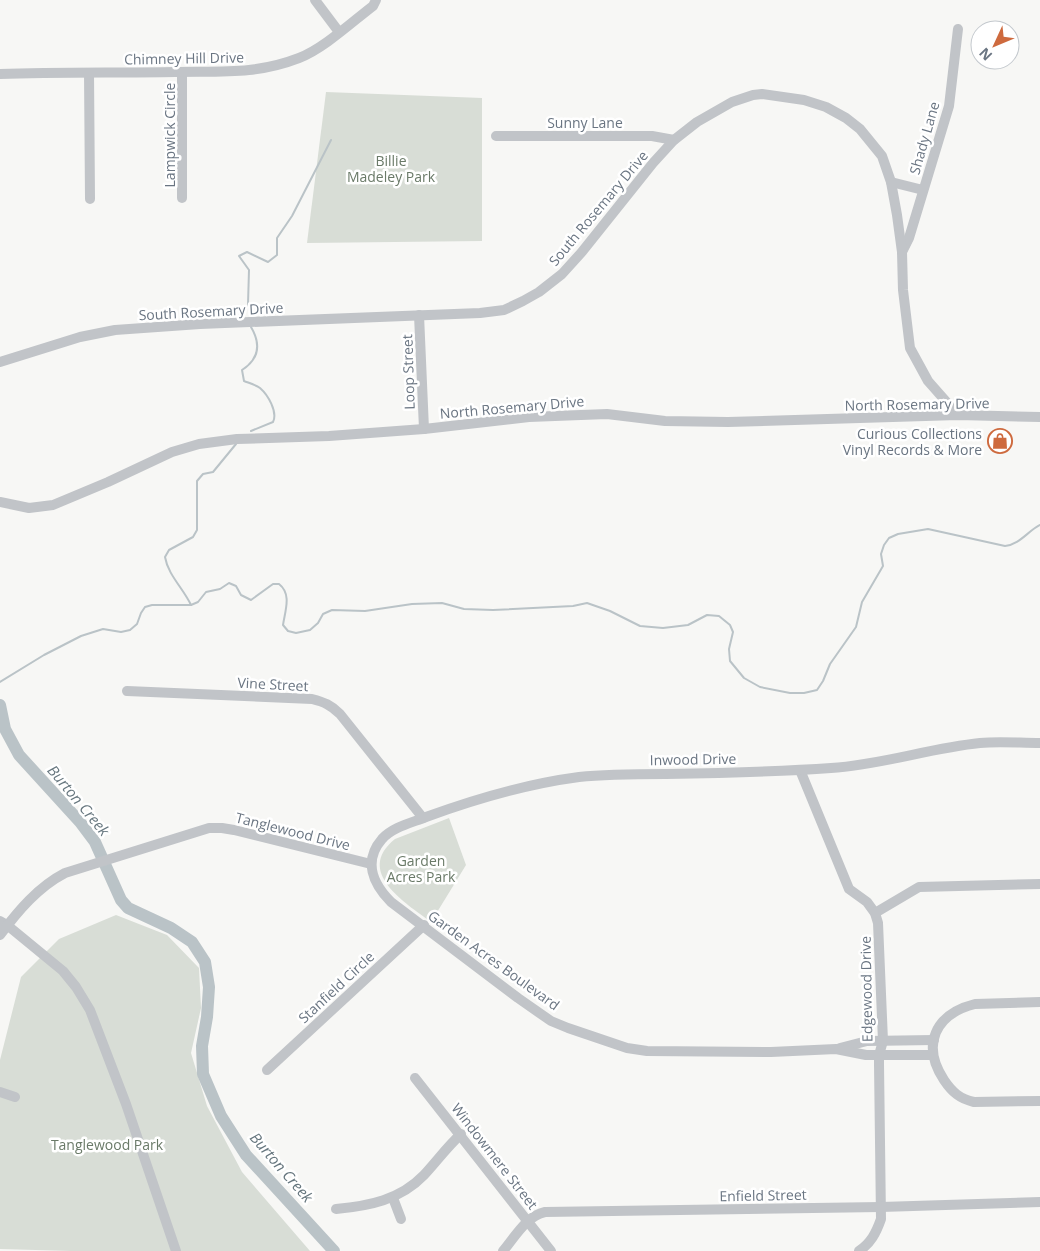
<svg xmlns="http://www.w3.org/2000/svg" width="1040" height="1251" viewBox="0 0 1040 1251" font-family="'Open Sans',sans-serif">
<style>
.green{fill:#d8ddd6}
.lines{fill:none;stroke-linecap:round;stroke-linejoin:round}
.stream{stroke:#bac3c7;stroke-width:2}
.river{stroke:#bac3c7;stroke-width:12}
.minor{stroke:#c1c4c8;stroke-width:10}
.labels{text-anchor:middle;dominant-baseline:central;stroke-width:5;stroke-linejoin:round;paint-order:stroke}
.street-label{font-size:14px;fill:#6a7582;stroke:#fff}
.park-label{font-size:14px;fill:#6a7a68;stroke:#fff}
.poi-label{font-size:14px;fill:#6a7582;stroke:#fff;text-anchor:end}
.water-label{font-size:15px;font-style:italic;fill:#66767e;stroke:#fff}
</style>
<rect width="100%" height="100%" fill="#f7f7f5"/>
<g class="green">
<path d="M326,92L482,98V241L307,243Z"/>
<path d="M449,818L466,865L431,922C406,903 354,872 395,839Z"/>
<path d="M116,915L167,935L199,968L201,1008L191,1053L207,1106L242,1172L310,1251H71L0,1249V1060L21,977L59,939Z"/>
</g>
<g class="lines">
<g class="stream">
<path d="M251,315L248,304L249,270L239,256L247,252L268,262L277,255V238L292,216L331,140"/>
<path d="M251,327C261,344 259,359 242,370L244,381C249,383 256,385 260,388C268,395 278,412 273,422L251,431"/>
<path d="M191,605C183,588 168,575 165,557L169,550L193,537L197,530V481L203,474L213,472L236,444"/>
<path d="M0,682L44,655L81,636L103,629L121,632L130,630L137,624L141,613L145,607L152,605H191L198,602L206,592L220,589L229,583L236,586L241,595L251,600L273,584H279C292,594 285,611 283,625L288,631L296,633L310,630L318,623L323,614L332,610L365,611L412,604L442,603L464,609L493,610L573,606L587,603L610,611L640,626L663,628L688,625L707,615L719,616L730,625L733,632L729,649L730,661L744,678L760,687L790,693H804L817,690L823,681L830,664L856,627L862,602L883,566L881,554L884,545L889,538L898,534L928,529L1005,546C1019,545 1028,531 1040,525"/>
</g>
<path class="river" d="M0,705L5,729L19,755L80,822L95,842L121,900L128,908L171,928L192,942L205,962L209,987L207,1017L202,1046L203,1074L221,1116L246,1155L334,1251"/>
<g class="minor">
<path d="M315,0L339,32"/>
<path d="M182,72V198"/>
<path d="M89,73L90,199"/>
<path d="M0,74C58,72 117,73 175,72C220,71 255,75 299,58C323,49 352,22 373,6L376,0"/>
<path d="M496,136H652L674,140"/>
<path d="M891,182L923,190"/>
<path d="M902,252L909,238L949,106L958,29"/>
<path d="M419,315L424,429"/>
<path d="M0,362L80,337L115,330L200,324L480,313L504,310L523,301L539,292L562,274L581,253L653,163L674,140L697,122L732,102L753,95L762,94L804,100L826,107L846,118L860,129L882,156L891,182L897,215L902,252L903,290L910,348L928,381L958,415"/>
<path d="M0,502L29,508L53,505L108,482L172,452L199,444L237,439L329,436L424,429L529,417L607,414L665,421L728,422L958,415L1040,417"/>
<path d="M127,691L312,699C324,702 331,705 340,714L423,818"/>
<path d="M800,770L849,889L867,902L875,913L878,923L883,1041L879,1055V1064L881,1219C876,1233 871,1243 859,1251"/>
<path d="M875,913L919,887L1040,884"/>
<path d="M0,921L7,925L63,971L76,987L90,1010L126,1104L176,1251"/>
<path d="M0,935C18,911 38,887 65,873L209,828H222L234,830L371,864"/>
<path d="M1040,1002L975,1004C935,1014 921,1045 944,1080C952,1092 960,1099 974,1102L1040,1101"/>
<path d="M840,1048L867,1041L934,1040"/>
<path d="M933,1055H866L836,1049L771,1052L647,1051L627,1048L568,1028L551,1021L518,998L391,902C373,884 363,861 382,839C393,827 411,823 426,817C475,799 526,784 579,777C607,774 636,774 665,774C720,773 776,772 831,768C881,765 930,748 980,743C999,741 1020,743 1040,743"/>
<path d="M267,1070L424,925"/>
<path d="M415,1078L551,1251"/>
<path d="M0,1092L15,1097"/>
<path d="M393,1198L401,1219"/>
<path d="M336,1209C369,1206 400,1200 424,1175C437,1161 447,1147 461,1134"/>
<path d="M503,1251C515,1237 526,1216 545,1212L881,1207L1040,1202"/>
</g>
</g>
<defs>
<symbol id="shop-ring" viewBox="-11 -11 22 22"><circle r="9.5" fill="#fff" stroke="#ce6a3e" stroke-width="1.5"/><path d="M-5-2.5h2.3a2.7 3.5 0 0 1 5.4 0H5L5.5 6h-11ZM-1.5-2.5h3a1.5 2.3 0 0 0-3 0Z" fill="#ce6a3e"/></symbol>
</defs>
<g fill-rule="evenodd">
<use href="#shop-ring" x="986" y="427" width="28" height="28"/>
</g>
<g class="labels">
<g class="street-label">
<text transform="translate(184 58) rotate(-1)">Chimney Hill Drive</text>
<text x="585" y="122">Sunny Lane</text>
<text transform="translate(169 135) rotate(-90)">Lampwick Circle</text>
<text transform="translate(924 138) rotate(-74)">Shady Lane</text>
<text transform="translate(598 208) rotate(-50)">South Rosemary Drive</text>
<text transform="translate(211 311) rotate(-3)">South Rosemary Drive</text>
<text transform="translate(408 372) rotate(-92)">Loop Street</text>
<text transform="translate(917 404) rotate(-1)">North Rosemary Drive</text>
<text transform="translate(512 407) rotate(-5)">North Rosemary Drive</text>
<text transform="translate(273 684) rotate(3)">Vine Street</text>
<text transform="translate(693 759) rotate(-1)">Inwood Drive</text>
<text transform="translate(293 831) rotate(14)">Tanglewood Drive</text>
<text transform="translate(494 960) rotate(36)">Garden Acres Boulevard</text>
<text transform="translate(336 987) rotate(-43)">Stanfield Circle</text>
<text transform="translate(866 989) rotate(-91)">Edgewood Drive</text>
<text transform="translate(495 1156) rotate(52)">Windowmere Street</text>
<text transform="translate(763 1195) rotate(-1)">Enfield Street</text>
</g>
<g class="park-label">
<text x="391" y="160">Billie<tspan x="391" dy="16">Madeley Park</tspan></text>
<text x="421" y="860">Garden<tspan x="421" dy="16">Acres Park</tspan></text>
<text x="107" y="1144">Tanglewood Park</text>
</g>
<g class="poi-label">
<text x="982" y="433">Curious Collections<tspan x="982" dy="16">Vinyl Records &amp; More</tspan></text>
</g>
<g class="water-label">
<text transform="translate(79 800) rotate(50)">Burton Creek</text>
<text transform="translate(282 1167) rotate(49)">Burton Creek</text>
</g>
</g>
<g transform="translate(995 45) rotate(226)"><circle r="24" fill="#ffffff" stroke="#c3c8cd"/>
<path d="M0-4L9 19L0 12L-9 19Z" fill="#ce6a3e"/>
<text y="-8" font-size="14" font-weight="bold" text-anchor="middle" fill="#6a7582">N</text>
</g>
</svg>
